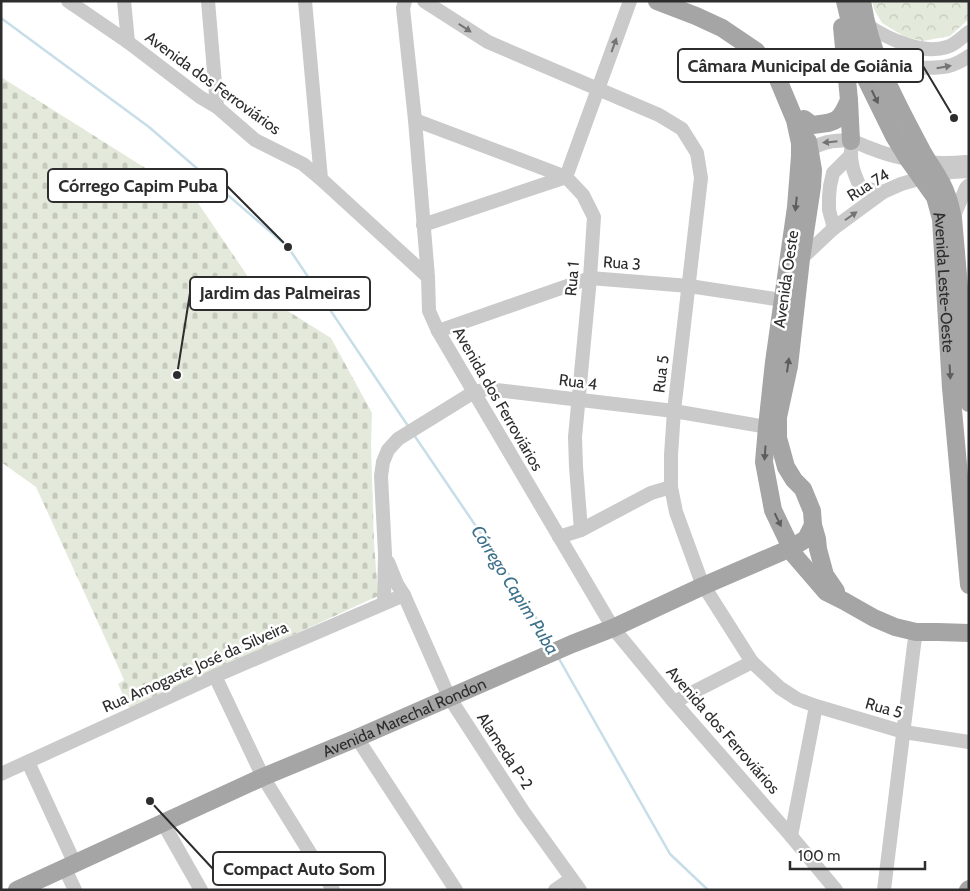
<svg xmlns="http://www.w3.org/2000/svg" width="970" height="891" viewBox="0 0 970 891" font-family="Cabin,sans-serif">
<style>
.cemetery{fill:url(#cemetery-stones)}
.park{fill:url(#park-crowns)}
.lines{fill:none;stroke-linecap:round;stroke-linejoin:round}
.stream{stroke:#c7dee9;stroke-width:2.5}
.minor{stroke:#cacaca;stroke-width:14}
.major{stroke:#a5a5a5;stroke-width:18}
.oneway{fill:#747474}
.oneway2{fill:#5d5d5d}
.labels{text-anchor:middle;dominant-baseline:central;stroke-width:5;stroke-linejoin:round;paint-order:stroke}
.street-label{font-size:16px;fill:#2d2d2d;stroke:#fff}
.water-label{font-size:18px;font-style:italic;fill:#3e718b;stroke:#fff}
.leader{fill:none;stroke:#2d2d2d;stroke-width:2}
.callout-dot{fill:#2d2d2d;stroke:#fff;stroke-width:2}
.callout{fill:#fff;stroke:#2d2d2d;stroke-width:2}
.callout-label{font-size:18px;text-anchor:middle;font-weight:bold;fill:#2d2d2d}
</style>
<defs>
<pattern id="cemetery-stones" width="16" height="16" patternUnits="userSpaceOnUse" patternTransform="scale(1.25)"><rect width="16" height="16" fill="#e4eadb"/><path d="M2 7V4a2 2 0 0 1 4 0v3zM10 15v-3a2 2 0 0 1 4 0v3z" fill="#c4c9bc"/></pattern>
<pattern id="park-crowns" width="20" height="18" patternUnits="userSpaceOnUse" patternTransform="scale(1.25)"><rect width="20" height="18" fill="#e4eadb"/><path d="M2 6a3 3 0 1 1 6 0M12 15a3 3 0 1 1 6 0" fill="none" stroke="#c4c9bc"/></pattern>
</defs>
<rect width="100%" height="100%" fill="#fff"/>
<path class="cemetery" d="M1,77L196,200L259,293L331,338L372,413L371,446L374,542L378,596L130,710L118,684L124,680L117,664L36,487L1,462Z"/>
<path class="park" d="M872,1H969V19L950,36L923,41L905,37L882,23L874,9Z"/>
<g class="lines">
<g class="stream">
<path d="M1,18L149,127L288,247L408,426"/>
<path d="M414,435L524,597L552,646"/>
<path d="M558,657L670,854L708,890"/>
</g>
<g class="minor">
<path d="M68,1L128,42L200,97L217,107L255,140L303,164L321,179L428,277"/>
<path d="M124,1L128,42"/>
<path d="M208,1L217,107"/>
<path d="M305,1L321,179"/>
<path d="M405,1L403,8L415,120L428,277L429,311L438,331L613,628L674,702L791,836L836,890"/>
<path d="M424,1L488,42L659,115L682,129L697,153L701,178L674,411L671,455V487L676,512L703,586L707,591L752,662L780,688L797,699L816,706L904,732L969,742"/>
<path d="M867,25C888,39 922,55 947,47C955,45 962,37 969,32"/>
<path d="M882,70C894,70 905,69 917,68C939,67 949,70 969,56"/>
<path d="M415,120L566,177L583,195L594,217L590,278L575,437L576,467L581,530"/>
<path d="M851,150C850,164 855,175 860,187L883,192"/>
<path d="M803,154C817,143 833,139 851,141C857,142 864,146 870,148C880,152 892,156 903,158C923,163 945,164 966,162"/>
<path d="M953,218L966,188L969,185"/>
<path d="M423,225L566,177L630,1"/>
<path d="M834,228L829,210V197L830,186L833,173L851,155"/>
<path d="M801,259L834,228L883,192L901,184L922,178L952,172L969,171"/>
<path d="M438,331L590,278L689,286L782,300"/>
<path d="M559,537L581,530L651,493L671,487"/>
<path d="M388,562L397,584L404,595L449,697L523,811L580,890"/>
<path d="M384,603L385,554L381,476L383,462L388,450L398,439L474,392L488,389L674,411L767,427"/>
<path d="M215,676L263,777L333,890"/>
<path d="M674,702L752,662"/>
<path d="M357,738L456,890"/>
<path d="M28,762L75,864"/>
<path d="M1,774L215,676L404,595"/>
<path d="M163,823L201,890"/>
<path d="M791,836L816,706"/>
<path d="M65,869L75,890"/>
<path d="M555,890L571,879"/>
<path d="M884,890L914,645L916,632"/>
</g>
<g class="major">
<path d="M657,1L696,16L722,28L756,51L777,77L795,120L800,143V156L796,207L774,362L767,427L764,462L773,510L795,556L826,592L844,601L874,618L895,627L916,632H938L969,633"/>
<path id="s1" d="M845,1L852,31L863,73L894,136L908,159L935,197L941,219L951,388L969,585"/>
<path d="M862,1C870,55 896,102 921,149C929,165 942,179 947,196C950,203 951,211 953,218L969,403"/>
<path d="M842,27L849,100L851,141"/>
<path d="M804,119L812,125C835,122 839,124 849,100"/>
<path d="M808,141L813,170L812,187L801,259L789,366L778,417V438L786,467L794,480L803,489L812,511L813,525L817,539L818,549L825,575L836,591"/>
<path id="s2" d="M17,890L263,777L357,738L572,644L613,628L703,586L791,548L806,539L813,525"/>
<path d="M968,890L969,889"/>
</g>
</g>
<defs><path id="oneway-solid" d="M-6-.8H1V-3.2L6.5 0L1 3.2V.8H-6Z" transform="scale(1.25)"/></defs>
<g class="oneway">
<use href="#oneway-solid" transform="translate(465 28) rotate(33)"/>
<use href="#oneway-solid" transform="translate(614 45) rotate(-70)"/>
<use href="#oneway-solid" transform="translate(944 67) rotate(-10)"/>
<use href="#oneway-solid" transform="translate(830 142) rotate(174)"/>
<use href="#oneway-solid" transform="translate(851 216) rotate(-35)"/>
</g>
<g class="oneway2">
<use href="#oneway-solid" transform="translate(875 97) rotate(64)"/>
<use href="#oneway-solid" transform="translate(796 204) rotate(96)"/>
<use href="#oneway-solid" transform="translate(788 365) rotate(-82)"/>
<use href="#oneway-solid" transform="translate(950 372) rotate(87)"/>
<use href="#oneway-solid" transform="translate(765 453) rotate(94)"/>
<use href="#oneway-solid" transform="translate(778 520) rotate(64)"/>
</g>
<g class="labels">
<g class="street-label">
<text transform="translate(213 83) rotate(36)">Avenida dos Ferroviários</text>
<text transform="translate(868 185) rotate(-32)">Rua 74</text>
<text transform="translate(622 263) rotate(4)">Rua 3</text>
<text transform="translate(572 279) rotate(-85)">Rua 1</text>
<text transform="translate(786 279) rotate(-82)">Avenida Oeste</text>
<text stroke="none"><textPath href="#s1" startOffset="304">Avenida Leste-Oeste</textPath></text>
<text transform="translate(661 374) rotate(-83)">Rua 5</text>
<text transform="translate(578 382) rotate(7)">Rua 4</text>
<text transform="translate(498 399) rotate(60)">Avenida dos Ferroviários</text>
<text transform="translate(195 667) rotate(-24)">Rua Amogaste José da Silveira</text>
<text transform="translate(884 708) rotate(16)">Rua 5</text>
<text stroke="none"><textPath href="#s2" startOffset="424">Avenida Marechal Rondon</textPath></text>
<text transform="translate(723 730) rotate(49)">Avenida dos Ferroviários</text>
<text transform="translate(505 751) rotate(57)">Alameda P-2</text>
</g>
<g class="water-label">
<text transform="translate(515 590) rotate(58)">Córrego Capim Puba</text>
</g>
</g>
<path class="leader" d="M954 118L923 66M288 247L227 186M177 375L190 293M150 801L213 869"/>
<g class="callout-dot">
<circle cx="954" cy="118" r="5"/>
<circle cx="288" cy="247" r="5"/>
<circle cx="177" cy="375" r="5"/>
<circle cx="150" cy="801" r="5"/>
</g>
<g class="callout">
<rect x="678" y="49" width="245" height="33" rx="5"/>
<rect x="48" y="169" width="179" height="33" rx="5"/>
<rect x="190" y="277" width="180" height="33" rx="5"/>
<rect x="213" y="852" width="172" height="33" rx="5"/>
</g>
<g class="callout-label">
<text x="800" y="72">Câmara Municipal de Goiânia</text>
<text x="138" y="192">Córrego Capim Puba</text>
<text x="280" y="299">Jardim das Palmeiras</text>
<text x="299" y="875">Compact Auto Som</text>
</g>
<rect width="970" height="891" fill="none" stroke="#2d2d2d" stroke-width="5"/>
<path d="M790 861v8h135v-8" fill="none" stroke="#2d2d2d" stroke-width="2.5"/>
<text x="798" y="861" font-size="15" fill="#2d2d2d" stroke="#ffffff" stroke-width="4" paint-order="stroke">100 m</text>
</svg>
